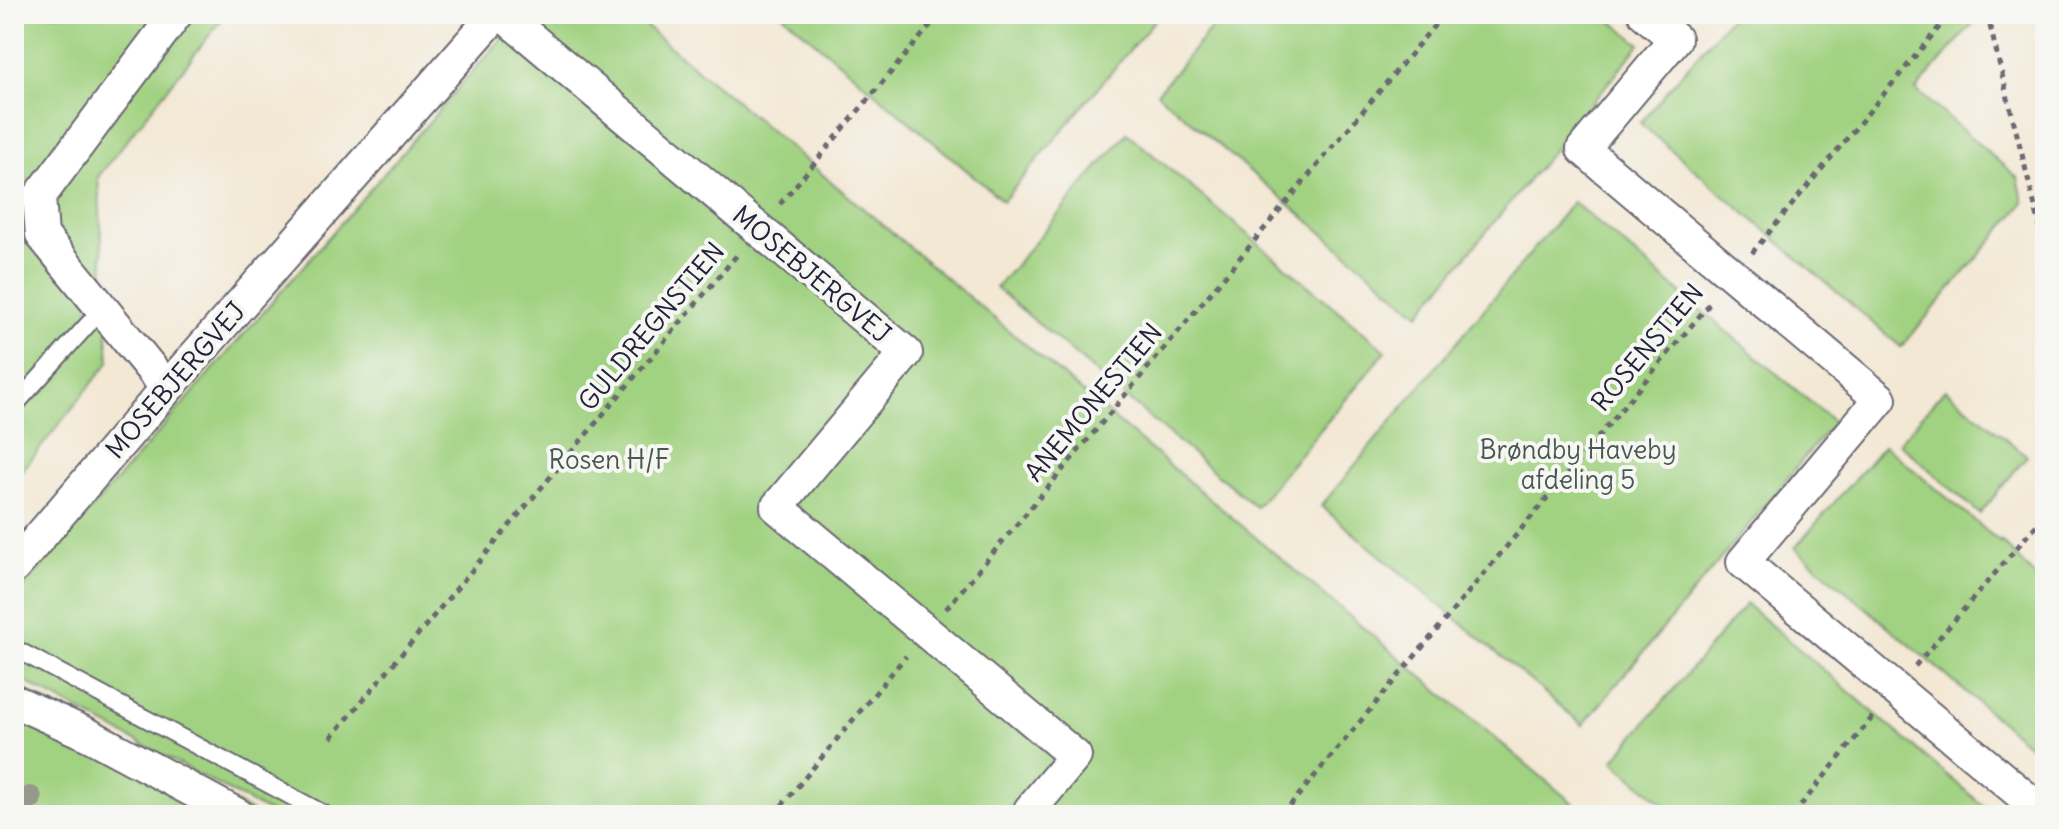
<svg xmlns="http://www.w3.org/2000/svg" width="2059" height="829" viewBox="0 0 2059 829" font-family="Delius,sans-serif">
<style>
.green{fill:#a1d281;stroke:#627a5e;stroke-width:2}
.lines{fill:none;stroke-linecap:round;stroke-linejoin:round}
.service-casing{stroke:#6b6771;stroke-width:20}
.minor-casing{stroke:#6b6771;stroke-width:36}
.path{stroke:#6b6771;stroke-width:5;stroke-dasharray:6 6;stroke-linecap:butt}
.service{stroke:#fff;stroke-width:16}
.minor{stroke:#fff;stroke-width:32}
.tree{fill:#95988b}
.labels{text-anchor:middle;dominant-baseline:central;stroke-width:8;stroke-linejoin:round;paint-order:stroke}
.street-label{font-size:26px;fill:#22223b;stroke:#f6f6f2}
.park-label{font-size:26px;fill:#485750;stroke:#f6f6f2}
</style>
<rect width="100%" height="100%" fill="#f6f6f2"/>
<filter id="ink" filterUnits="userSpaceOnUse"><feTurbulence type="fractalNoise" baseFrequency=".0125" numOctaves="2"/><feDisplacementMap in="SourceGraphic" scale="16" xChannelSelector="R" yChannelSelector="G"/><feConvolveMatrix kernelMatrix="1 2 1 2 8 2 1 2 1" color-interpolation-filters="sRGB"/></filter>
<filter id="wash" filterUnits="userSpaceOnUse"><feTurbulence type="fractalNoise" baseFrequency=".006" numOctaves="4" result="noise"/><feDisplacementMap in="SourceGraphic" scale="32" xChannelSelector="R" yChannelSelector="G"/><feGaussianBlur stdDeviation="1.8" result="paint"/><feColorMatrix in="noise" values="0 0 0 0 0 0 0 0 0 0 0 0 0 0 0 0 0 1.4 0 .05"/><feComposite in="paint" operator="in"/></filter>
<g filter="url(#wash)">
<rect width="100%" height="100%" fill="#f3e8d4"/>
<g class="green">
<path d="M14,14H226L98,177L109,362L14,481Z"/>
<path d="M523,14H631L1587,815H274L14,676V598Z"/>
<path d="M782,14H1160L1003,201Z"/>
<path d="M1223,14H1603L1640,44L1419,314L1157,93Z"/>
<path d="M1733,14H1981L1916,90L2018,178L2024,203L1901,347L1640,123Z"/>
<path d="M1127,133L1386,351L1256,507L996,288Z"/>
<path d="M1573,202L1834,422L1583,725L1321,506Z"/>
<path d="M1945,389L2027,456L1980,514L1899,443Z"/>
<path d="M1884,445L2001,543V541L2045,587V759L1795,548Z"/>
<path d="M1746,604L1994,815H1676L1613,761Z"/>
<path d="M14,684L15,685L258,815H14Z"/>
</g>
</g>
<g filter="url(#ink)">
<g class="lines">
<defs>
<g id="service">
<path d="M14,406L101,310"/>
<path d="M14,648L326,815"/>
</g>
<g id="minor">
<path d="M502,14L906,353L777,507L1075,756L1030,810L1036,815"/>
<path d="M1645,14L1675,39L1583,149L1880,399L1743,562L2045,814"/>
<path d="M167,388L42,235L39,197L176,14"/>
<path d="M14,567L167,388L496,14"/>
<path d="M14,701L89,735L238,815"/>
</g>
</defs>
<use href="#service" class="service-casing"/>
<use href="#minor" class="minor-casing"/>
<g class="path">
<path d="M1987,14L2045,247"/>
<path d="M780,204L940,14"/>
<path d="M1752,253L1950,14"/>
<path d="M946,609L1444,14"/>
<path d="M1915,666L2045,515"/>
<path d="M331,738L737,255"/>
<path d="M774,815L906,656"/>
<path d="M1282,815L1712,301"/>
<path d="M1793,815L1875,714"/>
</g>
<use href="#service" class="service"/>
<use href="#minor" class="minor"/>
</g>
<circle class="tree" cx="30" cy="798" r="12"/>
</g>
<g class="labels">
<g class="street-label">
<text transform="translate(812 274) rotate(40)">MOSEBJERGVEJ</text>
<text transform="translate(651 326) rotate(-50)">GULDREGNSTIEN</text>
<text transform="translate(1647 347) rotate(-50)">ROSENSTIEN</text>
<text transform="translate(175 380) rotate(-49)">MOSEBJERGVEJ</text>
<text transform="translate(1093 402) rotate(-50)">ANEMONESTIEN</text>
</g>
<g class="park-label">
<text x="1578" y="449">Brøndby Haveby<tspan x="1578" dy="30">afdeling 5</tspan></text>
<text x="609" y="459">Rosen H/F</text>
</g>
</g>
<rect width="2059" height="829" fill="none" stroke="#f6f6f2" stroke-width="48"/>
</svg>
